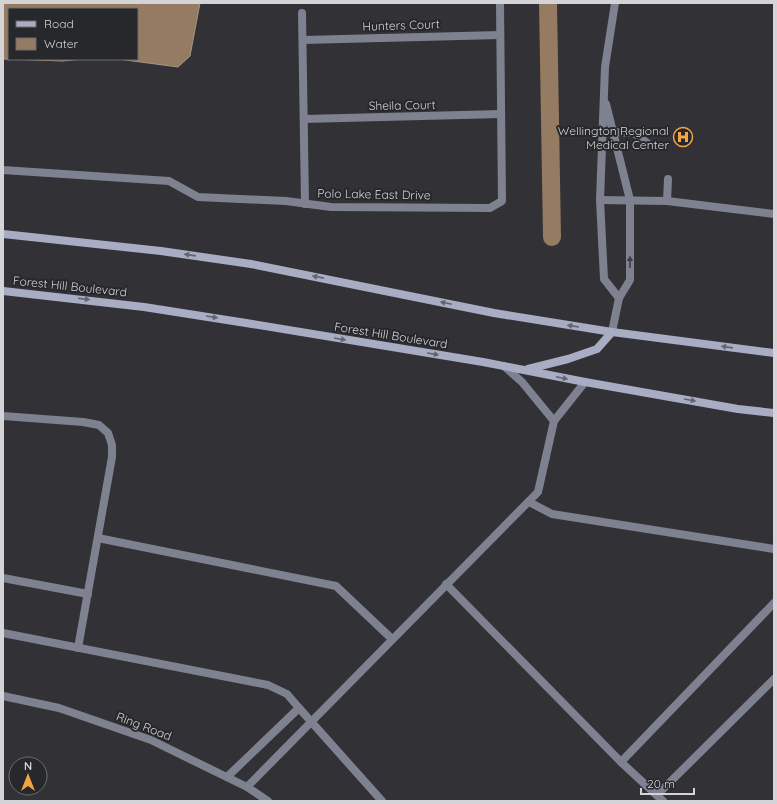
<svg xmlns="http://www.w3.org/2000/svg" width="777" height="804" viewBox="0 0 777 804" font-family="Quicksand,sans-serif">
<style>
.water{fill:#947b61;stroke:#a79684}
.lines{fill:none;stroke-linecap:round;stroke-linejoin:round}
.canal{stroke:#947b61;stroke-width:18}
.service{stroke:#7e818f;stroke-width:8}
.minor{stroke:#7e818f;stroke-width:8}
.secondary{stroke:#a9adc4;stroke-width:8}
.oneway{fill:#626470}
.oneway2{fill:#3d3e45}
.labels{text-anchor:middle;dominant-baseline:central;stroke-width:4;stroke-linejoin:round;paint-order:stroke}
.street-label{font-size:12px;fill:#d4d4d7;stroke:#27282c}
.poi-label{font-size:12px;fill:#d4d4d7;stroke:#27282c;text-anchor:end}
</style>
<rect width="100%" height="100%" fill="#313136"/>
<path class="water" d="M3,3H200L190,56L178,67L118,59H137V9H9V59H82L63,61L3,59Z"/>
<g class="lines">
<path class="canal" d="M548,3L552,237"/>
<g class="service">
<path d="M615,3L605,67L600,200L604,279L619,298"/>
<path d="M606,104L630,200V280L619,298L612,332"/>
<path d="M613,132L634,133L651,146"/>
<path d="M600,200L667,201L774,214"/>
<path d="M667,201L668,179"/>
<path d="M504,366L522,382L554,421"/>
<path d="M3,416L83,422L99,425L108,433L112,445V457L78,648"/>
<path d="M529,502L552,514L774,549"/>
<path d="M98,538L336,586L392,639"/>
<path d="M3,578L88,594"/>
<path d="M446,584L621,762L663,801"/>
<path d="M3,633L268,685L287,694L299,708L227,777"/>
<path d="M3,696L59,708L151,740L247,787L268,801"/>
<path d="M299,708L382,801"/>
<path d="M621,762L774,603"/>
<path d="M247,787L538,492L554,421L585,382"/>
<path d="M657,795L774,679"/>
</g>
<g class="minor">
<path d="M302,13L305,204"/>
<path d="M303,40L500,35"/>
<path d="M304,119L501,114"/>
<path d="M3,170L169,181L198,197L286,201L331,207L490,208L502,201L500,3"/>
</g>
<g class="secondary">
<path d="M3,234L161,251L251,264L494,313L612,332L774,353"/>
<path d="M3,291L144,307L246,323L483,362L585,382L738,409L774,413"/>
<path d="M528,369L568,359L597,349L612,332"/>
</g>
</g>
<defs><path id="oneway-solid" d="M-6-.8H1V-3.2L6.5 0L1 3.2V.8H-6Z"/></defs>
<g class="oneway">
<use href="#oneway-solid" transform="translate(190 255) rotate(-172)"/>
<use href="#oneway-solid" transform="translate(318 277) rotate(-169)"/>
<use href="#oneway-solid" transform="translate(84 299) rotate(7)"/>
<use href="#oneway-solid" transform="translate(446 303) rotate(-168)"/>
<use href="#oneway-solid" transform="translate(212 317) rotate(9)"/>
<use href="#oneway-solid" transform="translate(573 326) rotate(-171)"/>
<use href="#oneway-solid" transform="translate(340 339) rotate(10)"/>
<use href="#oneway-solid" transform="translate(727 347) rotate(-172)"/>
<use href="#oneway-solid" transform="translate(433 354) rotate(9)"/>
<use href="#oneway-solid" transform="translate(562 378) rotate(12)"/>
<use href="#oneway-solid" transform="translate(690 400) rotate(10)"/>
</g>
<use class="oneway2" href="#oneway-solid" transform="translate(630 262) rotate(-90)"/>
<defs>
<symbol id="hospital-ring" viewBox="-11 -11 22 22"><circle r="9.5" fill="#27282c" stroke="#f4a345" stroke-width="1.5"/><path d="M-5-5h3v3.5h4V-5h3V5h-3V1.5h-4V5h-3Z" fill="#f4a345"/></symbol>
</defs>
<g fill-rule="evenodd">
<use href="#hospital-ring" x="672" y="126" width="22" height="22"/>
</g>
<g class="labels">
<g class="street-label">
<text transform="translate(401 25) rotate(-2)">Hunters Court</text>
<text transform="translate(402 105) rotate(-1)">Sheila Court</text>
<text transform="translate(374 194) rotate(1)">Polo Lake East Drive</text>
<text transform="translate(70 286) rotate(6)">Forest Hill Boulevard</text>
<text transform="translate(391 335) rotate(9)">Forest Hill Boulevard</text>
<text transform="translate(144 726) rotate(21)">Ring Road</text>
</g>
<g class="poi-label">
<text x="669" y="130">Wellington Regional<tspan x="669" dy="14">Medical Center</tspan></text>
</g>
</g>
<rect width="777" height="804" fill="none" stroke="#d4d4d7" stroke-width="8"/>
<rect x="8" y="8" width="130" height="52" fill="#27282c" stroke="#6c6d70"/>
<rect x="16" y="21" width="20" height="6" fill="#a9adc4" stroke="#6c6d70"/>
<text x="44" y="28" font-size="12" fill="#d4d4d7">Road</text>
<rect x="16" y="38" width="20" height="12" fill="#947b61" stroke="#6c6d70"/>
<text x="44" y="48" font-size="12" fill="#d4d4d7">Water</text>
<g transform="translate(28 776)"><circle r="19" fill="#27282c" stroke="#6c6d70"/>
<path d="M0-3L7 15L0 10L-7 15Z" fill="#f4a345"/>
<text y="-6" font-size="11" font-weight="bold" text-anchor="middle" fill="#d4d4d7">N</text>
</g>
<path d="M641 788v6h53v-6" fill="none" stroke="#d4d4d7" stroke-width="2"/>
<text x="647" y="788" font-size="12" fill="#d4d4d7" stroke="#27282c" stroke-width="3" paint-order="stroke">20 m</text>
</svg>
